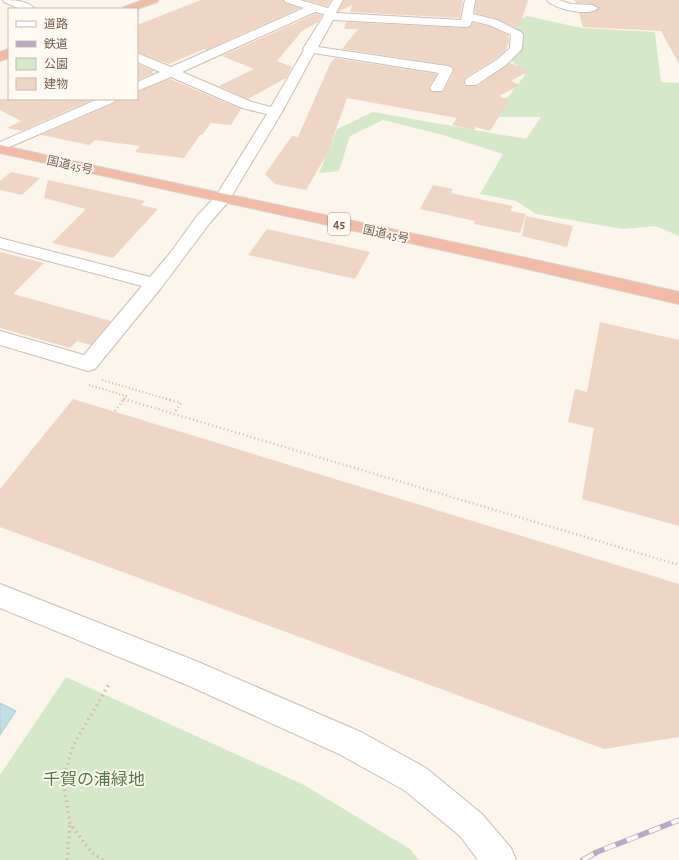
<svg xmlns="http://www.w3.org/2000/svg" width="679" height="860" viewBox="0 0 679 860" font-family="'Alegreya Sans','Noto Sans JP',sans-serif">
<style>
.green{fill:#d5e9c9}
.water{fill:#c0dee4;stroke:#a6cdd6}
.building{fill:#efd6c4}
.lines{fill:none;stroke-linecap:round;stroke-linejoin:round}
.minor-casing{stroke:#cdbeb1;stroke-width:2}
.highway-casing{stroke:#d8d2ce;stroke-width:2}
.path-far2{stroke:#d5b9a6;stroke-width:2;stroke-dasharray:1 2.5;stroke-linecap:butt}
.path-far1{stroke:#d5b9a6;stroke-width:2.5;stroke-dasharray:1 3;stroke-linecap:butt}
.path{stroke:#d5b9a6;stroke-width:3.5;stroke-dasharray:1.5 4;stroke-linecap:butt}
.minor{fill:#fff;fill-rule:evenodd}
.highway{fill:#f1bba6;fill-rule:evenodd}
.rail-casing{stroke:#b9a8c6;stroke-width:5.5}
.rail{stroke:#fef9f1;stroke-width:4;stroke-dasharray:12;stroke-linecap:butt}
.labels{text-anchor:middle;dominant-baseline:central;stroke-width:3.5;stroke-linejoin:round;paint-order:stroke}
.far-street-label{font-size:12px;fill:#755d4f;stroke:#fef9f1}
.shield{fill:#fef9f1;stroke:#9e8c80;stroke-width:1}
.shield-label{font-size:13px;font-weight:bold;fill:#755d4f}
.near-park-label{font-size:17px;fill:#557a47;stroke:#fef9f1}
</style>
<rect width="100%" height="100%" fill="#fbf5eb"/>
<g class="green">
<path d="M527,16L582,28L655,32L661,82L679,83V236L656,226L623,229L536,214L516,201L480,194L503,154L443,135L383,120L350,136L339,171L319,173L337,129L373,112L526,139L541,117H495L465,110L508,97L525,75L509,57L522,50L524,36L507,28Z"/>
<path d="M66,677L304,785L410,849L419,860H0V775Z"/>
</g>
<path class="water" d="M0,703L16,711L0,735Z"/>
<g class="building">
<path d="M201,0H283L285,3L300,8L207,50L204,49L169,64L137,52V25Z"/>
<path d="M305,0H331L327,6Z"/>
<path d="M344,0H463L460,18L350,12L352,5L338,12Z"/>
<path d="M476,0H528L520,26H517L516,28L497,19L475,13Z"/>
<path d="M575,0H679V64L661,31L583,27L579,13L594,12L599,7L592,4L576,3Z"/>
<path d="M315,14L322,15L318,22L302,31L277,61L292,67L286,78L248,99L219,86L254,69L222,56Z"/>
<path d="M346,22L466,28L470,27L473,23L489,26L509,36V42L505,51L497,58L465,78L464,82L465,86H477L510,63L529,71L511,81L520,85L499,96L509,101L490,131L476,127L474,130L452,125L457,118L347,98L328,152L306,190L275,184L265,174L292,136L298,137L330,64L335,58L437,74L429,87L432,92H443L454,71L452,66L447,65L342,49L358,29H344Z"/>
<path d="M137,64L154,71L152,72L154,73L137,80Z"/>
<path d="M170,79L241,109L231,125L211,123L202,135H200L184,158L135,152L140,146L95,140L89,145L41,135L115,103L117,99H137V92Z"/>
<path d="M0,99H94L21,131L7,128L21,121L0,110Z"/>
<path d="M11,172L40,178L22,195L0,190V181Z"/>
<path d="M48,180L145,201L141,205L158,209L113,258L52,243L86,209L44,198Z"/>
<path d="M433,185L453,189L451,193L512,206L511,211L526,214L520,233L474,224L475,221L420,209Z"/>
<path d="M526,216L573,226L567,247L522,236Z"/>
<path d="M267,229L370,252L355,279L248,255Z"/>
<path d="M0,252L44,263L13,294L111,321L91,345L77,341L70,348L0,328Z"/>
<path d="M600,322L679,340V526L582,499L594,428L568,422L575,389L587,392Z"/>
<path d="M73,399L679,584V737L604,749L0,527V489Z"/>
</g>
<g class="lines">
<defs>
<g id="minor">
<path d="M3,0C13,0 27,0 35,9H20L4,2Z"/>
<path d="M284,0H300L328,8L333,0H343L336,13L461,20L465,0H475L473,14L497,20L521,32L523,34L522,49L506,65L476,85H466L465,82L466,79L498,59L510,48L511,35L489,25L472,21L470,26L466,27L333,20L318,47L447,66L451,67L453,70L442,91H432L430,88L439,73L314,53L282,112L228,202L209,224L161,288L95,369L88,371L0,345V331L84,355L142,286L0,248V238L150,277L171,252L197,216L216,196L267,114L242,108L171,77L137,91V82L160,72L137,62V53L171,67L304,8L285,2ZM315,12L324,14L323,17L303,49L304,50L271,107L252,102L182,72Z"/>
<path d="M547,0H559L571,4L592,5L598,8C590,17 553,9 547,0Z"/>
<path d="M98,99H116L114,102L0,151V142Z"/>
<path d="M0,584L196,661L361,732L426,768L482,814L511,848L516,860H478L460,836L404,790L339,754L187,685L0,608Z"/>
</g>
<g id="highway">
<path d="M143,0H158L157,2L137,9H122L124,7Z"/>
<path d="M9,49V58L0,61V52Z"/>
<path d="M0,145C226,196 453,240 679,292V304L510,265L0,153Z"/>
</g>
</defs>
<use href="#minor" class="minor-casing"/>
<use href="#highway" class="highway-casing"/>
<g class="path-far2">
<path d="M102,380L170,400"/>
<path d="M89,385L126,396L123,400"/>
<path d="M124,399L126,400"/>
</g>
<g class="path-far1">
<path d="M124,399L679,565"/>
<path d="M166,399L181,403L174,413"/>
<path d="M115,411L124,399"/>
</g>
<g class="path">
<path d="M67,860L70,824"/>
<path d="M103,860L91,852L70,823L63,779L73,746L109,684"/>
</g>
<use href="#minor" class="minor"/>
<use href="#highway" class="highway"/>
<defs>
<path id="rail" d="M583,860L597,852L679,820"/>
</defs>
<use href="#rail" class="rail-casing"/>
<use href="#rail" class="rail"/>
</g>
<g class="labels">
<g class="far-street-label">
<text transform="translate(70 165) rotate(13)">国道45号</text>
<text transform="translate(386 234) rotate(12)">国道45号</text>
</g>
<rect class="shield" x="328" y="213" width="22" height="22" rx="3"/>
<g class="shield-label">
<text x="339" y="224">45</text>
</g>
<g class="near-park-label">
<text x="94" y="779">千賀の浦緑地</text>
</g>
</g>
<rect x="8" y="8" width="130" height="92" fill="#fef9f1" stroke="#c7bbb0"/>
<rect x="16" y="21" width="20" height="6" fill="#ffffff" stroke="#c7bbb0"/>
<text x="44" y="28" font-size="12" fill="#755d4f">道路</text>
<rect x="16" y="41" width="20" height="6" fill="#b9a8c6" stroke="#c7bbb0"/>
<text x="44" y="48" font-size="12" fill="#755d4f">鉄道</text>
<rect x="16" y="58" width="20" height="12" fill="#d5e9c9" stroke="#c7bbb0"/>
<text x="44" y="68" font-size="12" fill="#755d4f">公園</text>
<rect x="16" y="78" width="20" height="12" fill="#efd6c4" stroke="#c7bbb0"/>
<text x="44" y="88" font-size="12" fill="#755d4f">建物</text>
</svg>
